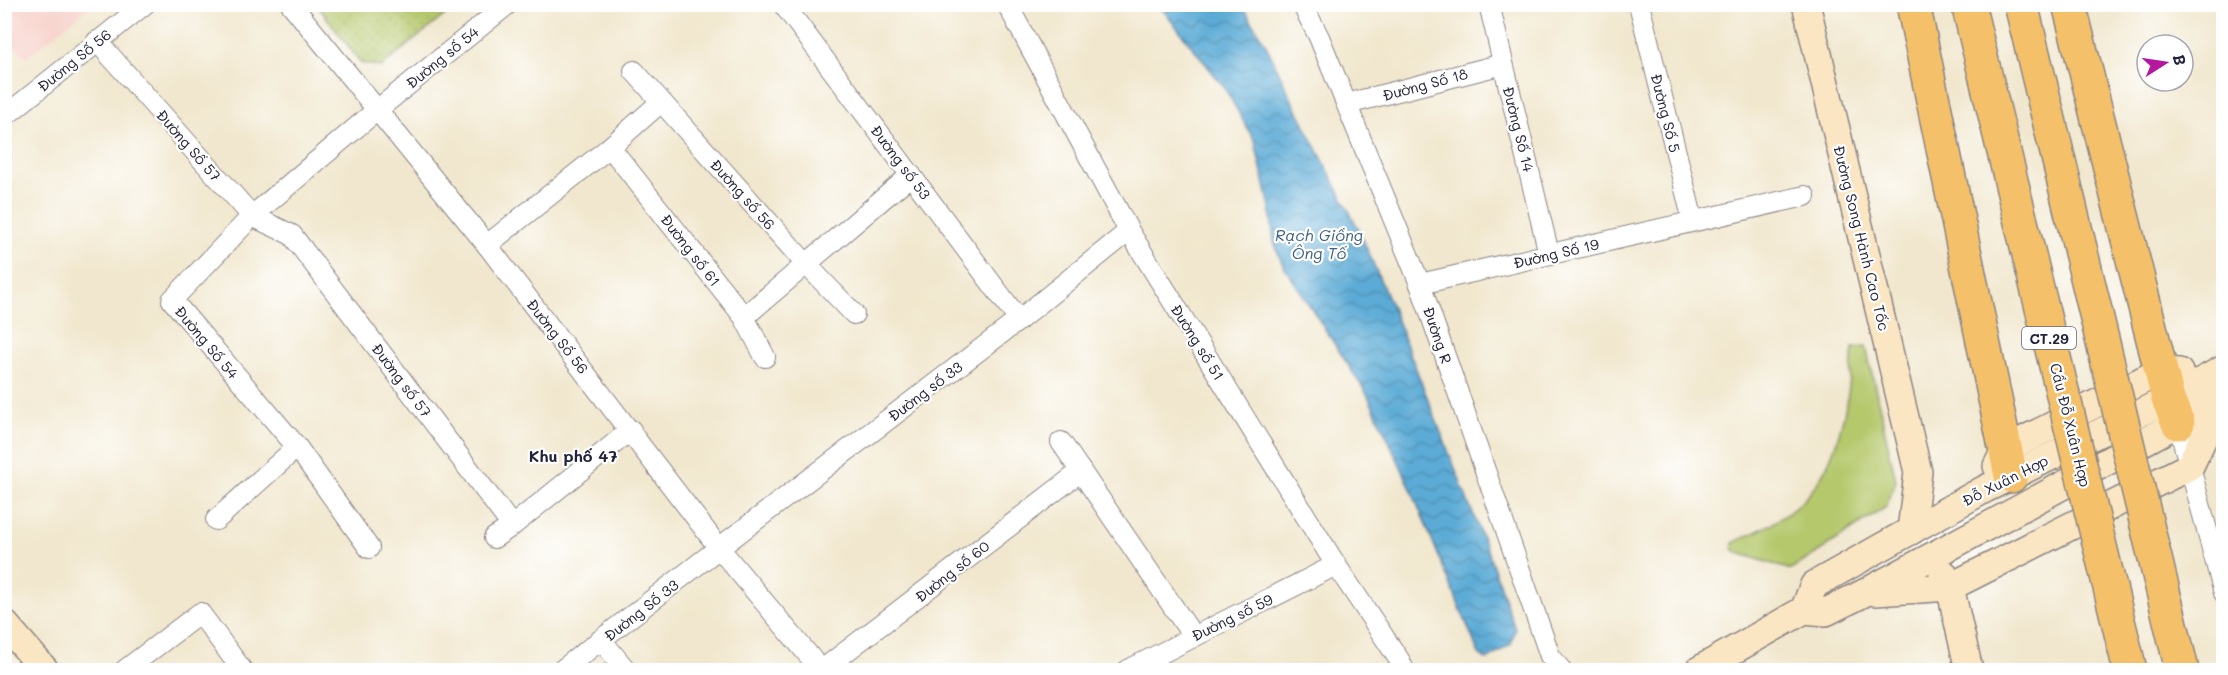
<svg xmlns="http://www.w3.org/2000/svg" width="2228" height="675" viewBox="0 0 2228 675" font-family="Mali,sans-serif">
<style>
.built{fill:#f7d0c9}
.green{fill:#b5c86c;stroke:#6c7554;stroke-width:1.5}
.park{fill:url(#park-dots);stroke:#6c7554;stroke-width:1.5}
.water{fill:url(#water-waves);stroke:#3e6688;stroke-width:1.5}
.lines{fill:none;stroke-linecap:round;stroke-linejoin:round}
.street-casing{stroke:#8a8484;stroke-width:22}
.secondary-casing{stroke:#8a8484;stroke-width:30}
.highway-casing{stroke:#8a8484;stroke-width:36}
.street{stroke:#fff;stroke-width:20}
.secondary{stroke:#fbe6c3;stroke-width:27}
.highway{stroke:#f4c16a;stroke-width:33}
.highway-bridge-casing{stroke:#8a8484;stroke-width:36;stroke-linecap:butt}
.highway-bridge{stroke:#f4c16a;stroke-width:33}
.labels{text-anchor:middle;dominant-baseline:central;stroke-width:4.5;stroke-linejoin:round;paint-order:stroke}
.shield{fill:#fff;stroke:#646476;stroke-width:1.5}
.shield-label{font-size:14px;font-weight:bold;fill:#22223b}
.street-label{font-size:15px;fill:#22223b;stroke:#fff}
.water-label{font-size:16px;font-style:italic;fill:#3c6081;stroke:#fff}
.neighbourhood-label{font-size:16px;font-weight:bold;fill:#22223b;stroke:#fff}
</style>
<defs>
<pattern id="park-dots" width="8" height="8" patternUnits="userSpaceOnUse" patternTransform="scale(1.5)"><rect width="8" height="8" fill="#b5c86c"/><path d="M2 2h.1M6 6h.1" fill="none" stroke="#9bac5e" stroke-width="1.8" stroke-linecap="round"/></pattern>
<pattern id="water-waves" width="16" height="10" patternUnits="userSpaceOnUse" patternTransform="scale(1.5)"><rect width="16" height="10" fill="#5babd6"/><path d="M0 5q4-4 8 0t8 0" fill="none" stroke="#4b8baf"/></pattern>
</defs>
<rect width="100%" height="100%" fill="#fff"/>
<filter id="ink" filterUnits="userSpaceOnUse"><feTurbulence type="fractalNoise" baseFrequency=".0167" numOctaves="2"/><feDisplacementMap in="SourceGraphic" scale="12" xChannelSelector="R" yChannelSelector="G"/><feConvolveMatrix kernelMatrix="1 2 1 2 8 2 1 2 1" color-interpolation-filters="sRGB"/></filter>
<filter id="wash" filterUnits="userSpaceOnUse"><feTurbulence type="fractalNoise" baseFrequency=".008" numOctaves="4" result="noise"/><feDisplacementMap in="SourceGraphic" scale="24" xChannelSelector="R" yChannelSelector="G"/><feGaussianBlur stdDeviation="1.35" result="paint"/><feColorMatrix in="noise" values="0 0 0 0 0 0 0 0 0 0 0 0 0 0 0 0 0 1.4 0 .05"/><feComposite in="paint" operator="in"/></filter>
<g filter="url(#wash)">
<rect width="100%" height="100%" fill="#f1e7ce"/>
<path class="built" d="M4,5L5,4L92,5L27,57L5,39Z"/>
<path class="green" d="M1866,347L1896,481L1886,507L1791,570L1739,553L1733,549V543C1755,532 1779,522 1797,506C1838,472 1850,398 1853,348Z"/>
<path class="park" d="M317,5H457L381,67L361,63Z"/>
<path class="water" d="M1159,5H1242L1265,43L1292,100L1358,228L1391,305L1491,560L1515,629L1511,644L1487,660L1479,654L1408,482L1367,394L1282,263L1274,242L1270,207L1255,142L1224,87Z"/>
</g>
<g filter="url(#ink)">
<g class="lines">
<defs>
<g id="street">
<path d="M291,4L487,245L719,548L821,670"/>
<path d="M783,4L1019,320"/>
<path d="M1007,4L1129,231L1336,565L1400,661L1404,670"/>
<path d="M1302,4L1319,37L1420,284L1550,656L1561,670"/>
<path d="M1489,4L1549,254"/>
<path d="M1639,4L1693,221"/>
<path d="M97,41L252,216L292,235L512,526"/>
<path d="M634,71L806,264L854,314"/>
<path d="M1347,104L1503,64"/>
<path d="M4,117L145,4"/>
<path d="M610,147L744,317L765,357"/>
<path d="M487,245L610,147L661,102"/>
<path d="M1420,284L1805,196"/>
<path d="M744,317L911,175"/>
<path d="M2178,423L2224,593"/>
<path d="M1061,442L1193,636"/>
<path d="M216,520L297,447"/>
<path d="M494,538L512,526L631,430"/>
<path d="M369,548L297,447L172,300L252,216L377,110L508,4"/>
<path d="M602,641L626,670"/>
<path d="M125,670L200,613L242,670"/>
<path d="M562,670L719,548L1019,320L1129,231"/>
<path d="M822,670L1081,471"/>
<path d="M1128,670L1336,565"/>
</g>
<g id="secondary">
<path d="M1806,4L1918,472L1911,531"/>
<path d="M1997,466L2006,449L2161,371L2179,372"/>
<path d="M1943,573L1950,587L1969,670"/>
<path d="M1876,592L1950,587L2190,466L2223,396"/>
<path d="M1804,610L1814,585L1985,489L2168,399L2224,369"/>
<path d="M4,623L45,670"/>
<path d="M1699,670L1804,610L1826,612L1866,592L2178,423L2224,395"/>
</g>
<g id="highway">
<path d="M1913,4L2011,476"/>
<path d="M2069,4L2161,371L2168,399L2178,423"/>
</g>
</defs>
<use href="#street" class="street-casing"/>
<use href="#secondary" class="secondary-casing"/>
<use href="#highway" class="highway-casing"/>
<use href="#street" class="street"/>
<use href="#secondary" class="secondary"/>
<use href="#highway" class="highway"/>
<defs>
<g id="highway-bridge">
<path d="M1968,4L2130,670"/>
<path d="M2021,4L2182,670"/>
</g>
</defs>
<use href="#highway-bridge" class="highway-bridge-casing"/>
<use href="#highway-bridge" class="highway-bridge"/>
</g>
</g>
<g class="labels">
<rect class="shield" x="2022" y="327" width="54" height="22" rx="4.5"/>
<g class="shield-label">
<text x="2049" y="338">CT.29</text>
</g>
<g class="street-label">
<text transform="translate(442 57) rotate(-39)">Đường số 54</text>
<text transform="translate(74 60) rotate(-39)">Đường Số 56</text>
<text transform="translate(1425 84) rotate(-15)">Đường Số 18</text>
<text transform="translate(1666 113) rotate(76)">Đường Số 5</text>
<text transform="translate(1519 129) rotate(76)">Đường Số 14</text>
<text transform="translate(189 145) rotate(49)">Đường Số 57</text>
<text transform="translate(901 162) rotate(53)">Đường số 53</text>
<text transform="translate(743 194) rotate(48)">Đường số 56</text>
<text transform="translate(1862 238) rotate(76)">Đường Song Hành Cao Tốc</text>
<text transform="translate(691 250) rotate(52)">Đường số 61</text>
<text transform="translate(1556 253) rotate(-13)">Đường Số 19</text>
<text transform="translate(1438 335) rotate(71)">Đường R</text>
<text transform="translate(558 336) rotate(52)">Đường Số 56</text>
<text transform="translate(207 342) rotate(50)">Đường Số 54</text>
<text transform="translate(1198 342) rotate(58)">Đường số 51</text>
<text transform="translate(402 380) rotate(53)">Đường số 57</text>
<text transform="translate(925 391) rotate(-37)">Đường số 33</text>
<text transform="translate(2071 425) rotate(76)">Cầu Đỗ Xuân Hợp</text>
<text transform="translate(2005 480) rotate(-27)">Đỗ Xuân Hợp</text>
<text transform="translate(952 571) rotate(-38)">Đường số 60</text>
<text transform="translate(641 610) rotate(-38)">Đường Số 33</text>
<text transform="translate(1232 617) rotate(-26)">Đường số 59</text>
</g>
<g class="water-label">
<text x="1319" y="234">Rạch Giồng<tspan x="1319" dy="18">Ông Tố</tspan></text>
</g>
<g class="neighbourhood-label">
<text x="573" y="455">Khu phố 47</text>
</g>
</g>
<rect width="2228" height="675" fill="none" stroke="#fff" stroke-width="24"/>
<g transform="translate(2165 63) rotate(78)"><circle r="28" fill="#ffffff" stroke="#a7a7b1" stroke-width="1.5"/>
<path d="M0-4.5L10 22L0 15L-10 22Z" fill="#b5179e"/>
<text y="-9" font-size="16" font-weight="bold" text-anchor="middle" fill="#22223b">B</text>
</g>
</svg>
